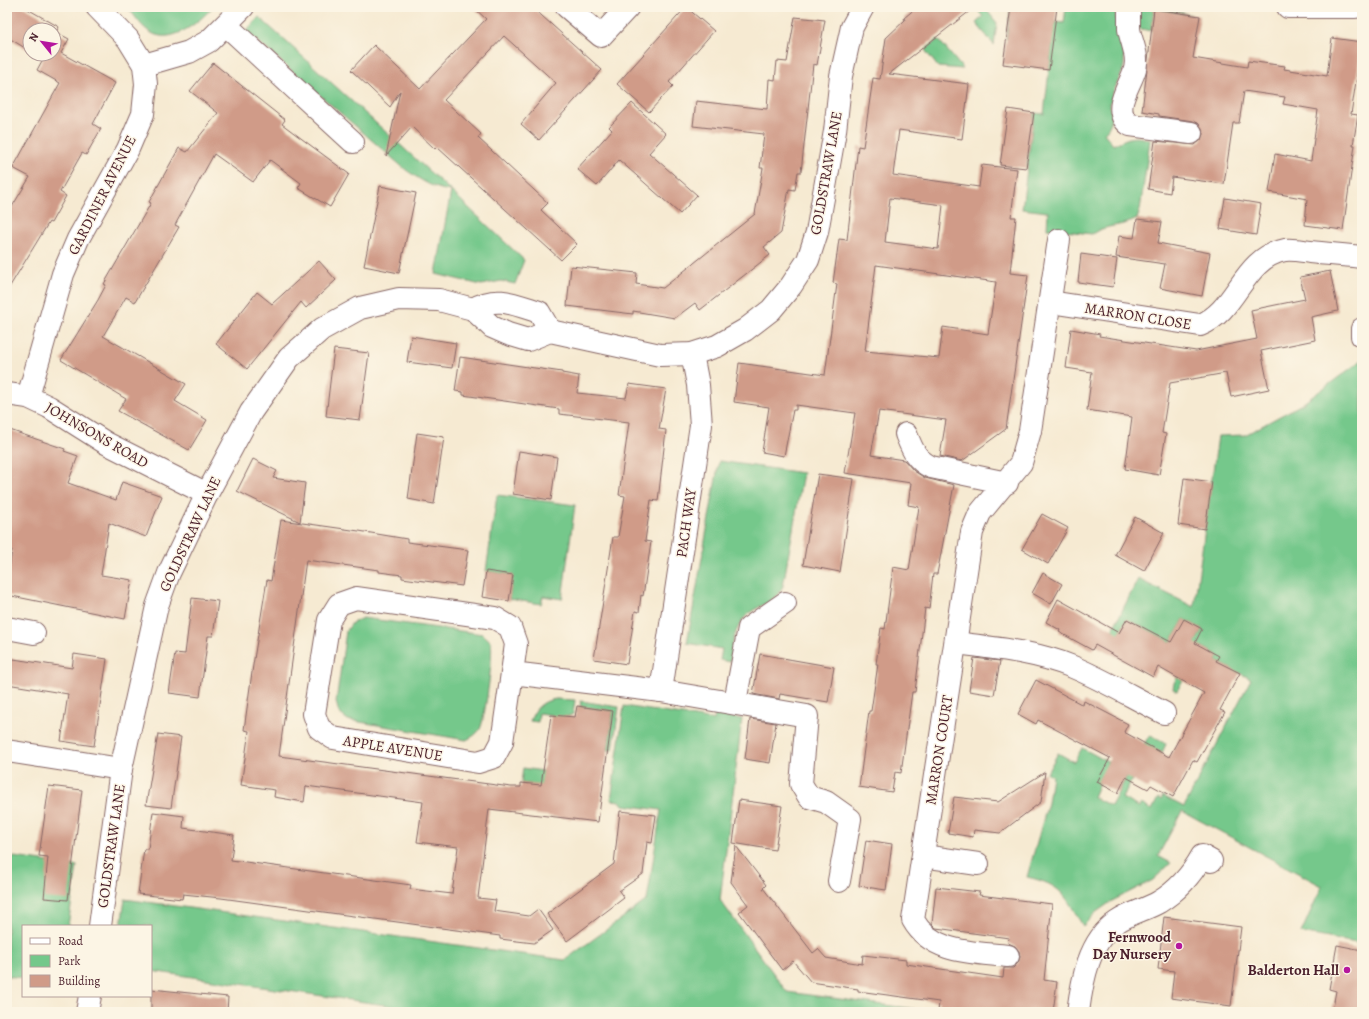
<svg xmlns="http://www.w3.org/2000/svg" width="1369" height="1019" viewBox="0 0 1369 1019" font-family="Alegreya,serif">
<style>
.green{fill:#74c88b;stroke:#5f745b}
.building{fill:#d09b88;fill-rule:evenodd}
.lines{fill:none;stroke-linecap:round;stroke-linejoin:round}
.minor-casing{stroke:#866665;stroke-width:24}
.minor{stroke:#fff;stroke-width:22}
.poi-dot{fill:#b5179e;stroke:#fcf5e5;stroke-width:1.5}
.labels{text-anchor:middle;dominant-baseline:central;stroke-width:3;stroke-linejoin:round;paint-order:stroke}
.street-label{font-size:15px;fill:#4a1f2b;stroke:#fcf5e5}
.poi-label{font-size:15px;font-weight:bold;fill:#4a1f2b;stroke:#fcf5e5;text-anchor:end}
</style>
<rect width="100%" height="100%" fill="#fcf5e5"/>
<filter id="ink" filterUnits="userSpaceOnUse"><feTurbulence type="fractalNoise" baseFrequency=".025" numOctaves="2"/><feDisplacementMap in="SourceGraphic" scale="8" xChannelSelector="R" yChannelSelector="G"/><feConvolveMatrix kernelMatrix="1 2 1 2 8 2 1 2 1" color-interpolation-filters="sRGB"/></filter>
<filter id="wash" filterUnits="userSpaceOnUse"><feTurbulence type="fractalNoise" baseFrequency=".012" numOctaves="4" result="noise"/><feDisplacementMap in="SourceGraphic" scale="16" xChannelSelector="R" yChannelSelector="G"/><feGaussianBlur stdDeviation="0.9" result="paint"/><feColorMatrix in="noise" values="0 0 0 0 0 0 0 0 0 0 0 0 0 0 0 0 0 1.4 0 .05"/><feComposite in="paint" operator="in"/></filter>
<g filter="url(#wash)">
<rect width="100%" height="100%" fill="#f6ead2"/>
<g class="green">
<path d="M127,7H213C198,23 169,48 147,30C139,24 134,14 127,7Z"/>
<path d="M980,7H984L997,23L994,45L976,23L983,17L977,9Z"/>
<path d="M1066,7H1115C1115,27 1126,45 1124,65C1122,77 1115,85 1112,96C1106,111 1118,119 1104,133L1113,145C1128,138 1133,134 1150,140L1140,210L1137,219C1123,227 1106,224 1092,234L1047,229L1048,212L1022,209L1034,113L1044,114L1052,45L1006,39L1010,11L1033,14L1055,25V22L1064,23Z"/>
<path d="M1137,7H1161L1192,15L1154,9L1151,31L1137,28Z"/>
<path d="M259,17L451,191L524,260L515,284L501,281L481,285L436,274L451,191C433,189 421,180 406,170L246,31Z"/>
<path d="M938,39L963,69L938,67L925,50Z"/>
<path d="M1362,360V944L1301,933L1322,886L1182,811L1158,856L1171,863L1153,880L1112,901L1095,913L1083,926C1065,896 1063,885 1027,877L1048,803L1052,776L1047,773L1058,753L1074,762L1082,748L1108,762L1093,797L1111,806L1147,739L1151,736L1166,744L1162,753L1150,747L1122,798L1139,807L1141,804L1152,810L1158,798L1161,800L1163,796L1184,807L1251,679L1216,661L1219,656L1201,646L1177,691L1173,689L1174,683L1202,629L1184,619L1171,642L1127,619L1110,650L1104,647L1138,579L1194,607L1218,436L1245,435L1302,404Z"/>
<path d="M719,461L803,473L783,586C773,607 753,604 742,621C733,633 732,648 730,662L720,660L722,649L687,643Z"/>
<path d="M497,495L575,505L562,599L543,596L541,604L509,599L513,575L486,571Z"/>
<path d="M363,618L483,634C485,637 490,639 491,643C494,652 485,720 480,729C476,735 472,737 466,740L348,720L339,713L336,702L346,631L353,622Z"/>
<path d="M556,699L575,700L573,714L551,724L552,715L539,713L538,722L530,721C535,708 542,701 556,699Z"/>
<path d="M581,701L619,707L613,750H608L613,711L580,706Z"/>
<path d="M624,706L714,720L715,714L742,719L720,900L787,992L915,1009V1012H433L151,971V926H121L125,899L565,960L647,900L661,810L623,805L620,801L611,800Z"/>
<path d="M523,768L543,771L550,792L530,784L521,783Z"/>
<path d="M7,856L77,866L68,926H23V978L7,976Z"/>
</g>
<g id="blocks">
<g class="building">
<path d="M7,7H24L59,27L56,32L69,39L61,53L115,83L93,124L101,129L86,155L82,153L60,192L66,196L51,223L49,222L7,291V215L30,177L13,168L60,83L37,70L43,59L35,54H54V30H30V51L7,37Z"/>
<path d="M473,7H532L602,70L539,140L521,124L556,83L504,36L444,100L481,134L478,138L548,203L541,210L577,244L561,260L437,147L435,149L412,127L386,156L400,91L390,107L351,70L374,45L420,89L486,19Z"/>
<path d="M686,7L714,31L669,82L673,86L649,112L617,84Z"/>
<path d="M917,7H975L889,74L969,84L962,139L899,130L893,175L979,187L982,165L1017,169L1011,217H1016L1010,273L1028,275L1006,429L962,461L940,456L946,420L879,411L871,455L904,460L914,471L925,478L954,485L937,574H933L929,609L925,608L915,692H912L901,773L895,772L892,792L859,787L869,711H871L878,664H876L881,628L885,629L893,567L909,570L919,507L908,505L911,483L845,473L855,413L796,405V410H793L784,456L762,452L769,407L734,402L739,363L825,375L837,284L833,283L839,239L847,240L858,146L863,147L873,78L880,79L886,38L905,20L904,18ZM890,198L943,205L938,249L885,242ZM876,265L996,282L988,334L943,327L939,358L865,351Z"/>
<path d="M1011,7H1057L1049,70L1003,64Z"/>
<path d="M1154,9L1200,16L1193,58L1247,67L1248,61L1285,66L1284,69L1327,76L1332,38L1362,42L1351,114L1358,115L1353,145H1355L1343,230L1305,225L1307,199L1269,192L1275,154L1311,161L1318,110L1283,104L1285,97L1244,91L1239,123H1233L1224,184L1172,177L1170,193L1148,189L1155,141L1195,145L1201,140L1203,134L1202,128L1198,123L1193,121L1159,116V114L1142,111Z"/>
<path d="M795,17L825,20L817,65L813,64L801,172H798L795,190L789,189L781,233L764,247L770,255L700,310L695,303L675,318L633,311V314L567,306L571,266L637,273L636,284L663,288L755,214L763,168H760L764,134L693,126L696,101L767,109L769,79L775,80L777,61L787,62Z"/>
<path d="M213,63L285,120L282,124L349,174L330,207L298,188L301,183L270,160L253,182L214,154L175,225L179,227L135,302L126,297L103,336L186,384L175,401L207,420L189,450L118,411L126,399L61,360L98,300L106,285L104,284L151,203L149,202L179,148L187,152L218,113L190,91Z"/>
<path d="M632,103L666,134L649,153L697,195L680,214L619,160L597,186L577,169L612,130L609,127Z"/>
<path d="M1008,109L1034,113L1026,168L1000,165Z"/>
<path d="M380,186L416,193L399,273L364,266Z"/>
<path d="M1225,198L1261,204L1256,235L1220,229Z"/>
<path d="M1137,219L1162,222L1158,243L1210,253L1202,296L1160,288L1165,264L1116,257L1119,236L1134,238Z"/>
<path d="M1081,254L1117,259L1113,287L1078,282Z"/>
<path d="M319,261L336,280L306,308L301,302L247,369L216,344L257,292L272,304Z"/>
<path d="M1330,271L1338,311L1311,317L1315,340L1261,351L1269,389L1231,397L1226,373L1170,383L1162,433L1166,434L1159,475L1125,469L1132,417L1087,410L1092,372L1066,368L1071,329L1100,334L1099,336L1196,351L1257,339L1251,310L1305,299L1300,277Z"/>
<path d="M411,336L456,343L452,368L407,362Z"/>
<path d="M334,349L369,353L360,420L326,416Z"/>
<path d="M460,357L562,372V373L579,376L577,393L626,398L629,384L666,389L659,429L666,430L658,501L651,500L645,541L651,542L643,596L641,595L639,612L635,611L627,664L594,659L613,537H618L625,496L619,495L629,422L559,414V409L463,395V392L455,391Z"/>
<path d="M7,429L65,449L64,451L78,456L68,483L116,500L122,482L162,496L146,537L109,523L101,575L132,580L125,619L7,595V582L12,550H7Z"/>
<path d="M417,433L444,437L434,504L408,499Z"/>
<path d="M519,451L557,457L551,500L513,494Z"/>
<path d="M253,459L277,471L273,478L305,483L300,522L237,491Z"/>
<path d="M818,474L854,479L840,572L803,565Z"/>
<path d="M1184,478L1212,482L1205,529L1178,525Z"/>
<path d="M1042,514L1068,528L1048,564L1022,549Z"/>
<path d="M1135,517L1164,533L1144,571L1115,555Z"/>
<path d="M281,520L359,531L407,539V542L468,550L462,586L402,578V575L379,572V570L306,560L279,756L511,787H521V783L541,785L551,715L575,717L577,706L613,711L598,822L489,809L478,898L496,900L494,911L529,916L538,909L553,930L534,943L500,939V936L221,898L183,894L182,899L138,894L144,849H148L153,812L184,816L183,828L234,835L231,860L411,885L410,889L452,894L458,847L417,842L423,802L306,786L304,802L274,797L275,790L241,785L249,731L244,730L253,665L267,580L271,581Z"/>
<path d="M486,571L513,575L509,601L482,597Z"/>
<path d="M1043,573L1062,584L1051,604L1032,593Z"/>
<path d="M192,598L218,601L213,636H208L200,697L169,693L175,653L185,654Z"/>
<path d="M1058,599L1119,633L1127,619L1171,642L1184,619L1202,629L1195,643L1219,656L1216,661L1240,673L1220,710L1225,712L1212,735L1197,762L1193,760L1173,797L1151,785L1148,789L1126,777L1118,793L1097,782L1110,758L1038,720L1036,724L1018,714L1036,680L1083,705L1084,701L1128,724L1124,732L1169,757L1204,693L1158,667L1153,677L1095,645L1092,650L1059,632L1060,630L1046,622Z"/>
<path d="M74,654L107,659L94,746L61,741L68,694L7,684V658L72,668Z"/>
<path d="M760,654L834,667L828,702L780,694L779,699L753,694Z"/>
<path d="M974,658L1000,661L994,695L969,691Z"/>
<path d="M750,719L776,723L770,763L745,759Z"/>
<path d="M158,734L181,737L171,808L146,805Z"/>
<path d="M1045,772L1041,802L1000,833L974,830L973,837L948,833L954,797L998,802Z"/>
<path d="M49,786L82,790L68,900L44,898L48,857L39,856Z"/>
<path d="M739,800L782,806L775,850L733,843Z"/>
<path d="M620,811L656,815L652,843L647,842L643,874L619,891L624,898L567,941L547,914L614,864Z"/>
<path d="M866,840L892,844L886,890L859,886Z"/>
<path d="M736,846L766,885L763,888L813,953L818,949L826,958L862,964L863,955L906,960V964L1003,978L1004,968H1013L1018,963L1020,957L1019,951L1015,946L1008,943L1009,938L936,928L932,924L936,887L980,892L979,895L1052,904L1044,980L1057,982L1053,1012H938L939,1002L858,991V989L811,982L793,961L782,970L739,912L748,905L731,882Z"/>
<path d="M1164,917L1241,927L1231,1006L1171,998L1174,971L1158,969Z"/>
<path d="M1337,945L1362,950V1012H1332L1336,991L1329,989Z"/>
<path d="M151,989L228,997L227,1012H151Z"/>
</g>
</g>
</g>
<g filter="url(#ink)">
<use href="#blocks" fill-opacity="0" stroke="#866665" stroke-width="1"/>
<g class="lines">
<defs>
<g id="minor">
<path d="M567,7L601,36L628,7"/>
<path d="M1129,7C1129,14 1129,22 1129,29C1131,42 1139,55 1135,69C1130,87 1110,110 1130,125L1191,133"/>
<path d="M1288,7H1355"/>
<path d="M226,25L353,142"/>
<path d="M144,65L189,52L209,41L243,7"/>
<path d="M1050,302L1200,325C1238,310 1242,258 1285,250C1293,249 1302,251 1310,252C1327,254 1345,255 1362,257"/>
<path d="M473,309C497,295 514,304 539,312L550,331"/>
<path d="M1362,336V329"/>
<path d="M7,394L28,397L49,407L106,443L207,494"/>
<path d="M28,397L63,274L78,239L128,149L143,114L146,84L144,65L128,39L97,7"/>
<path d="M906,434C912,449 916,460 931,467L1007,483"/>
<path d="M7,628L34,633"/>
<path d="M956,643C995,648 1037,652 1073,667C1104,680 1134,698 1164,713"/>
<path d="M512,673L516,644L510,627L495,618L356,598L339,604L329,620L314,714L319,728L333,738L478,762L494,757L502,742L512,673L661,691L807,716L801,784L809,797L826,802L850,819L839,881"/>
<path d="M661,691L701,425L698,385L692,354"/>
<path d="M735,702L749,628L785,603"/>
<path d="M7,751L121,769"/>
<path d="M923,856L978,864"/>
<path d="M100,926L121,769L157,606L169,573L207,494L251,412L289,358L322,329L360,308L399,299L439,300L473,309L492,327L508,334L528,340L550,331L660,355L692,354L717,346L745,330L771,310L791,286L808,260L817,232L835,131L841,76L852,27L863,7"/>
<path d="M1008,956C974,952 932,954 913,920L972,532L980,513L1021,463L1030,431L1059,240"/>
<path d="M87,1012L90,996"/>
<path d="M1078,1012C1082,981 1089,940 1117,922C1130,913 1145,910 1159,902C1177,891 1192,874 1202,856L1211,861"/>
</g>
</defs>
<use href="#minor" class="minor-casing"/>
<use href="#minor" class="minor"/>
</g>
</g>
<g class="poi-dot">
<circle cx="1179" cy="946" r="4"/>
<circle cx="1347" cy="970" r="4"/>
</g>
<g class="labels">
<g class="street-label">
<text transform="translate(826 173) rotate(-80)">GOLDSTRAW LANE</text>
<text transform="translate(102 195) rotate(-63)">GARDINER AVENUE</text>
<text transform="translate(1138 316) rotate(9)">MARRON CLOSE</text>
<text transform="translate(97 435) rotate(30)">JOHNSONS ROAD</text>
<text transform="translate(686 523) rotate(-82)">PACH WAY</text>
<text transform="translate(190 534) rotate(-65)">GOLDSTRAW LANE</text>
<text transform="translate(393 748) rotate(9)">APPLE AVENUE</text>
<text transform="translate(939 750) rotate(-81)">MARRON COURT</text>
<text transform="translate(111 846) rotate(-82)">GOLDSTRAW LANE</text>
</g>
<g class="poi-label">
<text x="1171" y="937">Fernwood<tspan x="1171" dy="17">Day Nursery</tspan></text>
<text x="1339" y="970">Balderton Hall</text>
</g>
</g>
<rect width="1369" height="1019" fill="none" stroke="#fcf5e5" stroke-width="24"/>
<rect x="22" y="925" width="130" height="72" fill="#fcf5e5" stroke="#b59f9b"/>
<rect x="30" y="938" width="20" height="6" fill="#ffffff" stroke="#b59f9b"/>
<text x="58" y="945" font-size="12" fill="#4a1f2b">Road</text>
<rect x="30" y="955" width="20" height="12" fill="#74c88b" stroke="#b59f9b"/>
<text x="58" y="965" font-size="12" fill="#4a1f2b">Park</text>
<rect x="30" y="975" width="20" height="12" fill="#d09b88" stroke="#b59f9b"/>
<text x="58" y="985" font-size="12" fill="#4a1f2b">Building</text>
<g transform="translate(42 42) rotate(300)"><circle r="19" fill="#fcf5e5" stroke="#b59f9b"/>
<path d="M0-3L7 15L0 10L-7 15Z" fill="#b5179e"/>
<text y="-6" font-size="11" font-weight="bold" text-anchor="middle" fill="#4a1f2b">N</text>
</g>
</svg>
